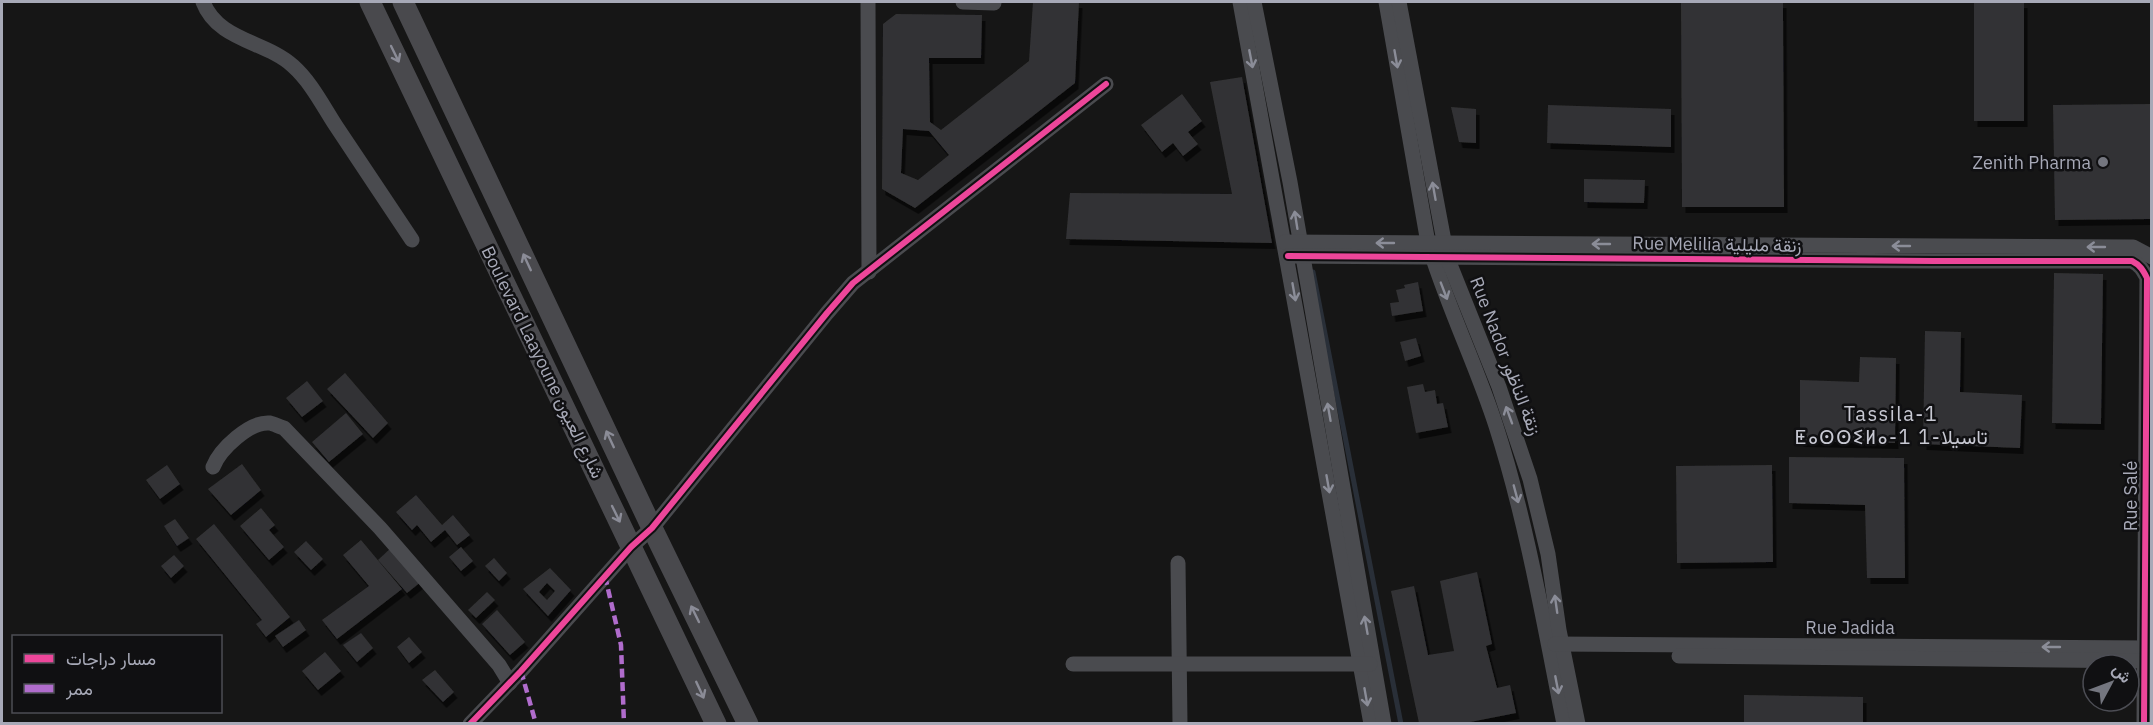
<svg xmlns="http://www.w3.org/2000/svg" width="2153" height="725" viewBox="0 0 2153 725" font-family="'IBM Plex Sans',Vazirmatn,'Noto Sans Tifinagh',sans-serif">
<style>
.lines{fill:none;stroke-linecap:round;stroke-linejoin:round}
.stream{stroke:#292f38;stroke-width:5}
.building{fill:#323234;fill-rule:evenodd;filter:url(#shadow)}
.street{stroke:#4a4b4f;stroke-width:15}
.secondary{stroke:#49494d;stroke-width:21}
.quiet{stroke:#b06ccc;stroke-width:4.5;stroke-dasharray:9 4.5;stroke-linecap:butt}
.cycleway-casing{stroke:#101012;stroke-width:10}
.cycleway{stroke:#ed469a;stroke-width:6}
.oneway{stroke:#8b8c97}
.oneway2{stroke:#8b8d98}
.poi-dot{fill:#74767f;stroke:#101012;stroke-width:2}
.labels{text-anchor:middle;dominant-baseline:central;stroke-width:5;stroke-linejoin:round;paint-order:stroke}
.poi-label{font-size:18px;fill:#a7a9b7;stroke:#101012;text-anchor:end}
.street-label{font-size:18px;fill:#a7a9b7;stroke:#101012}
.neighbourhood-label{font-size:20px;letter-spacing:1.5px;fill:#c8c9d3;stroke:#101012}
</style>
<defs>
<filter id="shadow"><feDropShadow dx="3.5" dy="6" stdDeviation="0" flood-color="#0009"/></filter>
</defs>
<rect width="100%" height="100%" fill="#161616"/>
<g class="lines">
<path class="stream" d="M1313,272L1401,724"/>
</g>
<g class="building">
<path d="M1033,2H1079L1075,83L915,208L882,189L883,24L896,14L982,15L981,58H929L930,122L941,130L1029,61ZM903,129L929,131L949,155L918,180L901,173Z"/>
<path d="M1681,2H1783L1784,207H1682Z"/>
<rect x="1974" y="2" width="50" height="119"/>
<path d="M1242,77L1272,243L1066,239L1070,193L1232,194L1210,82Z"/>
<path d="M1182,94L1202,121L1188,132L1198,144L1183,156L1173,143L1162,152L1141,125Z"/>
<path d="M2151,104V219L2055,220L2053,105Z"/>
<path d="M1548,105L1671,109V147L1547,143Z"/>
<path d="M1451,107L1476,109V143L1459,142Z"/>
<path d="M1584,179L1645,180L1644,203L1584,202Z"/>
<path d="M2054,273L2103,274L2101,424L2052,423Z"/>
<path d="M1418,282L1423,311L1392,316L1390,303L1399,302L1396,290L1405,288L1404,285Z"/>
<path d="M1925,331L1961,332L1960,392L2022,395L2020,448L1923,444Z"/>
<path d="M1416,338L1421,356L1405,361L1400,342Z"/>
<path d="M1860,357L1896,358L1895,443L1800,441V380L1859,382Z"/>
<path d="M345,373L388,423L373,438L327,389Z"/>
<path d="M307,381L323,401L302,417L286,398Z"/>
<path d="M1423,384L1425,392L1435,390L1437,404L1443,403L1448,427L1416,433L1407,387Z"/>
<path d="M346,413L363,434L329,462L312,442Z"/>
<path d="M1789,457L1904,458L1905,578H1867L1865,505L1789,503Z"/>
<path d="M242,464L261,490L231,515L208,489Z"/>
<path d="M167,465L180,484L160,499L146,480Z"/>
<path d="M1772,465L1773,562L1677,563L1676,466Z"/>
<path d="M416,495L442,525L453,515L470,535L457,545L445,530L431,542L417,525L412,530L396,512Z"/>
<path d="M261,508L275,525L269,530L284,547L269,560L240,526Z"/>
<path d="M175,519L189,538L177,546L164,526Z"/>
<path d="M214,524L290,617L266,637L256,624L262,620L196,539Z"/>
<path d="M361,540L402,589L337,639L322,620L369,586L343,555Z"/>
<path d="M306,541L323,559L311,570L294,552Z"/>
<path d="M393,546L422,581L407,593L378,560Z"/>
<path d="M461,547L473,561L461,571L449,557Z"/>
<path d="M174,555L184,566L171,578L161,566Z"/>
<path d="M494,558L507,573L499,581L485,566Z"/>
<path d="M550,568L571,590L548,616L523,589ZM547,583L555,591L547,600L539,592Z"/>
<path d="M1477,572L1492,644L1486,646L1497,688L1510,685L1516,713L1465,723H1419L1391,591L1414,586L1428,655L1454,651L1440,581Z"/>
<path d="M487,592L495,600L476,618L468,610Z"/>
<path d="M497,610L525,642L510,655L482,624Z"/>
<path d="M299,620L306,630L283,647L275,636Z"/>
<path d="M361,633L373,648L357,662L343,645Z"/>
<path d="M409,637L422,652L409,663L397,647Z"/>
<path d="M325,652L341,671L318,690L302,671Z"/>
<path d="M435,670L454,692L443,702L422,680Z"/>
<path d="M1744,695L1863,697V723H1744Z"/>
</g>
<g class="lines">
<g class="street">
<path d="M203,2C218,41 266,41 293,66C311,82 323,106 336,126C361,164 387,202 412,240"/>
<path d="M868,2L869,272"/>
<path d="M963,2L994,3"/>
<path d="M1240,2L1371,724"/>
<path d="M1254,2L1290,182L1384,724"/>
<path d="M1386,2L1428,243C1447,306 1476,364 1496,426C1527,523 1544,624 1564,724"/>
<path d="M1399,2L1447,257L1499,387L1530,479L1548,554L1559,630L1578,724"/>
<path d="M1285,242L2133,247L2152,257"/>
<path d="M1288,256L1933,261H2132C2140,265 2143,270 2147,278L2144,724"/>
<path d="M213,467C220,449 250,421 270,423C274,424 280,427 284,428L380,528L499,665L510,683"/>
<path d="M1178,563L1180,724"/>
<path d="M1555,644L2152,648"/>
<path d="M1679,656L2152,661"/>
<path d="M1073,664H1370"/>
<path d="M470,724L521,671L631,547L652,528L827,313L853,283L1106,84"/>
</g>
<g class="secondary">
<path d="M370,2L716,724"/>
<path d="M403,2L652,528L748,724"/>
</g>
<g class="quiet">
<path d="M605,576L621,645L624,724"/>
<path d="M521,671L536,724"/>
</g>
<defs>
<g id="cycleway">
<path d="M1288,256L1933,261H2132C2140,265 2143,270 2147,278L2144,724"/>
<path d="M470,724L521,671L631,547L652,528L827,313L853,283L1106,84"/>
</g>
</defs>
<use href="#cycleway" class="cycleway-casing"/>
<use href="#cycleway" class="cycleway"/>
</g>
<defs><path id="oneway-shaft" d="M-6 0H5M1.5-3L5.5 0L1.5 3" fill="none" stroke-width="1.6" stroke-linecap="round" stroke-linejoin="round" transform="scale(1.5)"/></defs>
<g class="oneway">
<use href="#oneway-shaft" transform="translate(395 54) rotate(64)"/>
<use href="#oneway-shaft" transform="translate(527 262) rotate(-115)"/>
<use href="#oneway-shaft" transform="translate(610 439) rotate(-115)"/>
<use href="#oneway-shaft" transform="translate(616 514) rotate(64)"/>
<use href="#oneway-shaft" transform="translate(695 614) rotate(-116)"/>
<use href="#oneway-shaft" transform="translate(700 690) rotate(65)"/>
</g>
<g class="oneway2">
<use href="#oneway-shaft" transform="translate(1251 59) rotate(79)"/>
<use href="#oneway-shaft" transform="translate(1396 59) rotate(80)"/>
<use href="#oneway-shaft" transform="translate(1434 191) rotate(-100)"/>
<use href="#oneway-shaft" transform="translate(1296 220) rotate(-99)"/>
<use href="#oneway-shaft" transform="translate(1385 243) rotate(-180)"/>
<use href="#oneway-shaft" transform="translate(1601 244) rotate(-180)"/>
<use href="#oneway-shaft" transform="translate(1901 246) rotate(-180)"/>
<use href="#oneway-shaft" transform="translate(2096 247) rotate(-180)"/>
<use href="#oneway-shaft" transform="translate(1444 291) rotate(69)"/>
<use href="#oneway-shaft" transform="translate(1294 292) rotate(80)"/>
<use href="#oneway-shaft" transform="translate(1329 412) rotate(-100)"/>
<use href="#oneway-shaft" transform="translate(1509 415) rotate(-110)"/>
<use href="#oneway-shaft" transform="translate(1328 484) rotate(80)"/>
<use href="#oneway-shaft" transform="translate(1516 494) rotate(75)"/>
<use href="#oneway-shaft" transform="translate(1556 604) rotate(-98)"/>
<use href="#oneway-shaft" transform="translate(1366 625) rotate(-100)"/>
<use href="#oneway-shaft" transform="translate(2051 647) rotate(-180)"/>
<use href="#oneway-shaft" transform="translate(1557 685) rotate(79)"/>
<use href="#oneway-shaft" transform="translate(1366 697) rotate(80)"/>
</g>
<circle class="poi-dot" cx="2103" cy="162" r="6"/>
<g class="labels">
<g class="poi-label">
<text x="2091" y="162">Zenith Pharma</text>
</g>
<g class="street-label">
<text transform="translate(1717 244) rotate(1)">Rue Melilia زنقة مليلية</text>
<text transform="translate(1506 356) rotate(69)">Rue Nador زنقة الناظور</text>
<text transform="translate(543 362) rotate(64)">Boulevard Laayoune شارع العيون</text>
<text transform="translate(2130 496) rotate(-90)">Rue Salé</text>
<text x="1850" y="627">Rue Jadida</text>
</g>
<g class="neighbourhood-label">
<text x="1891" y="413">Tassila-1<tspan x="1891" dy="23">ⵟⴰⵙⵙⵉⵍⴰ-1 1-تاسيلا</tspan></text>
</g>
</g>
<rect width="2153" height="725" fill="none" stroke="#a7a9b7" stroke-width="6"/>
<rect x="12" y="635" width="210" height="78" fill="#101012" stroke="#4c4d54" stroke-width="1.5"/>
<rect x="24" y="654" width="30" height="9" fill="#ed469a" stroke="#4c4d54" stroke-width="1.5"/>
<text x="66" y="665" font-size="18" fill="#a7a9b7">مسار دراجات</text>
<rect x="24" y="684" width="30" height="9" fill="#b06ccc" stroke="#4c4d54" stroke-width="1.5"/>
<text x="66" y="695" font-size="18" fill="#a7a9b7">ممر</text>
<g transform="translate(2111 683) rotate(49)"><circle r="28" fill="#101012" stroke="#4c4d54" stroke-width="1.5"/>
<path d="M0-4.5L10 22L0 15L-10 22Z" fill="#74767f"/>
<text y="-9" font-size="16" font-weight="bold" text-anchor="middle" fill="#a7a9b7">ش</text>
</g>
</svg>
